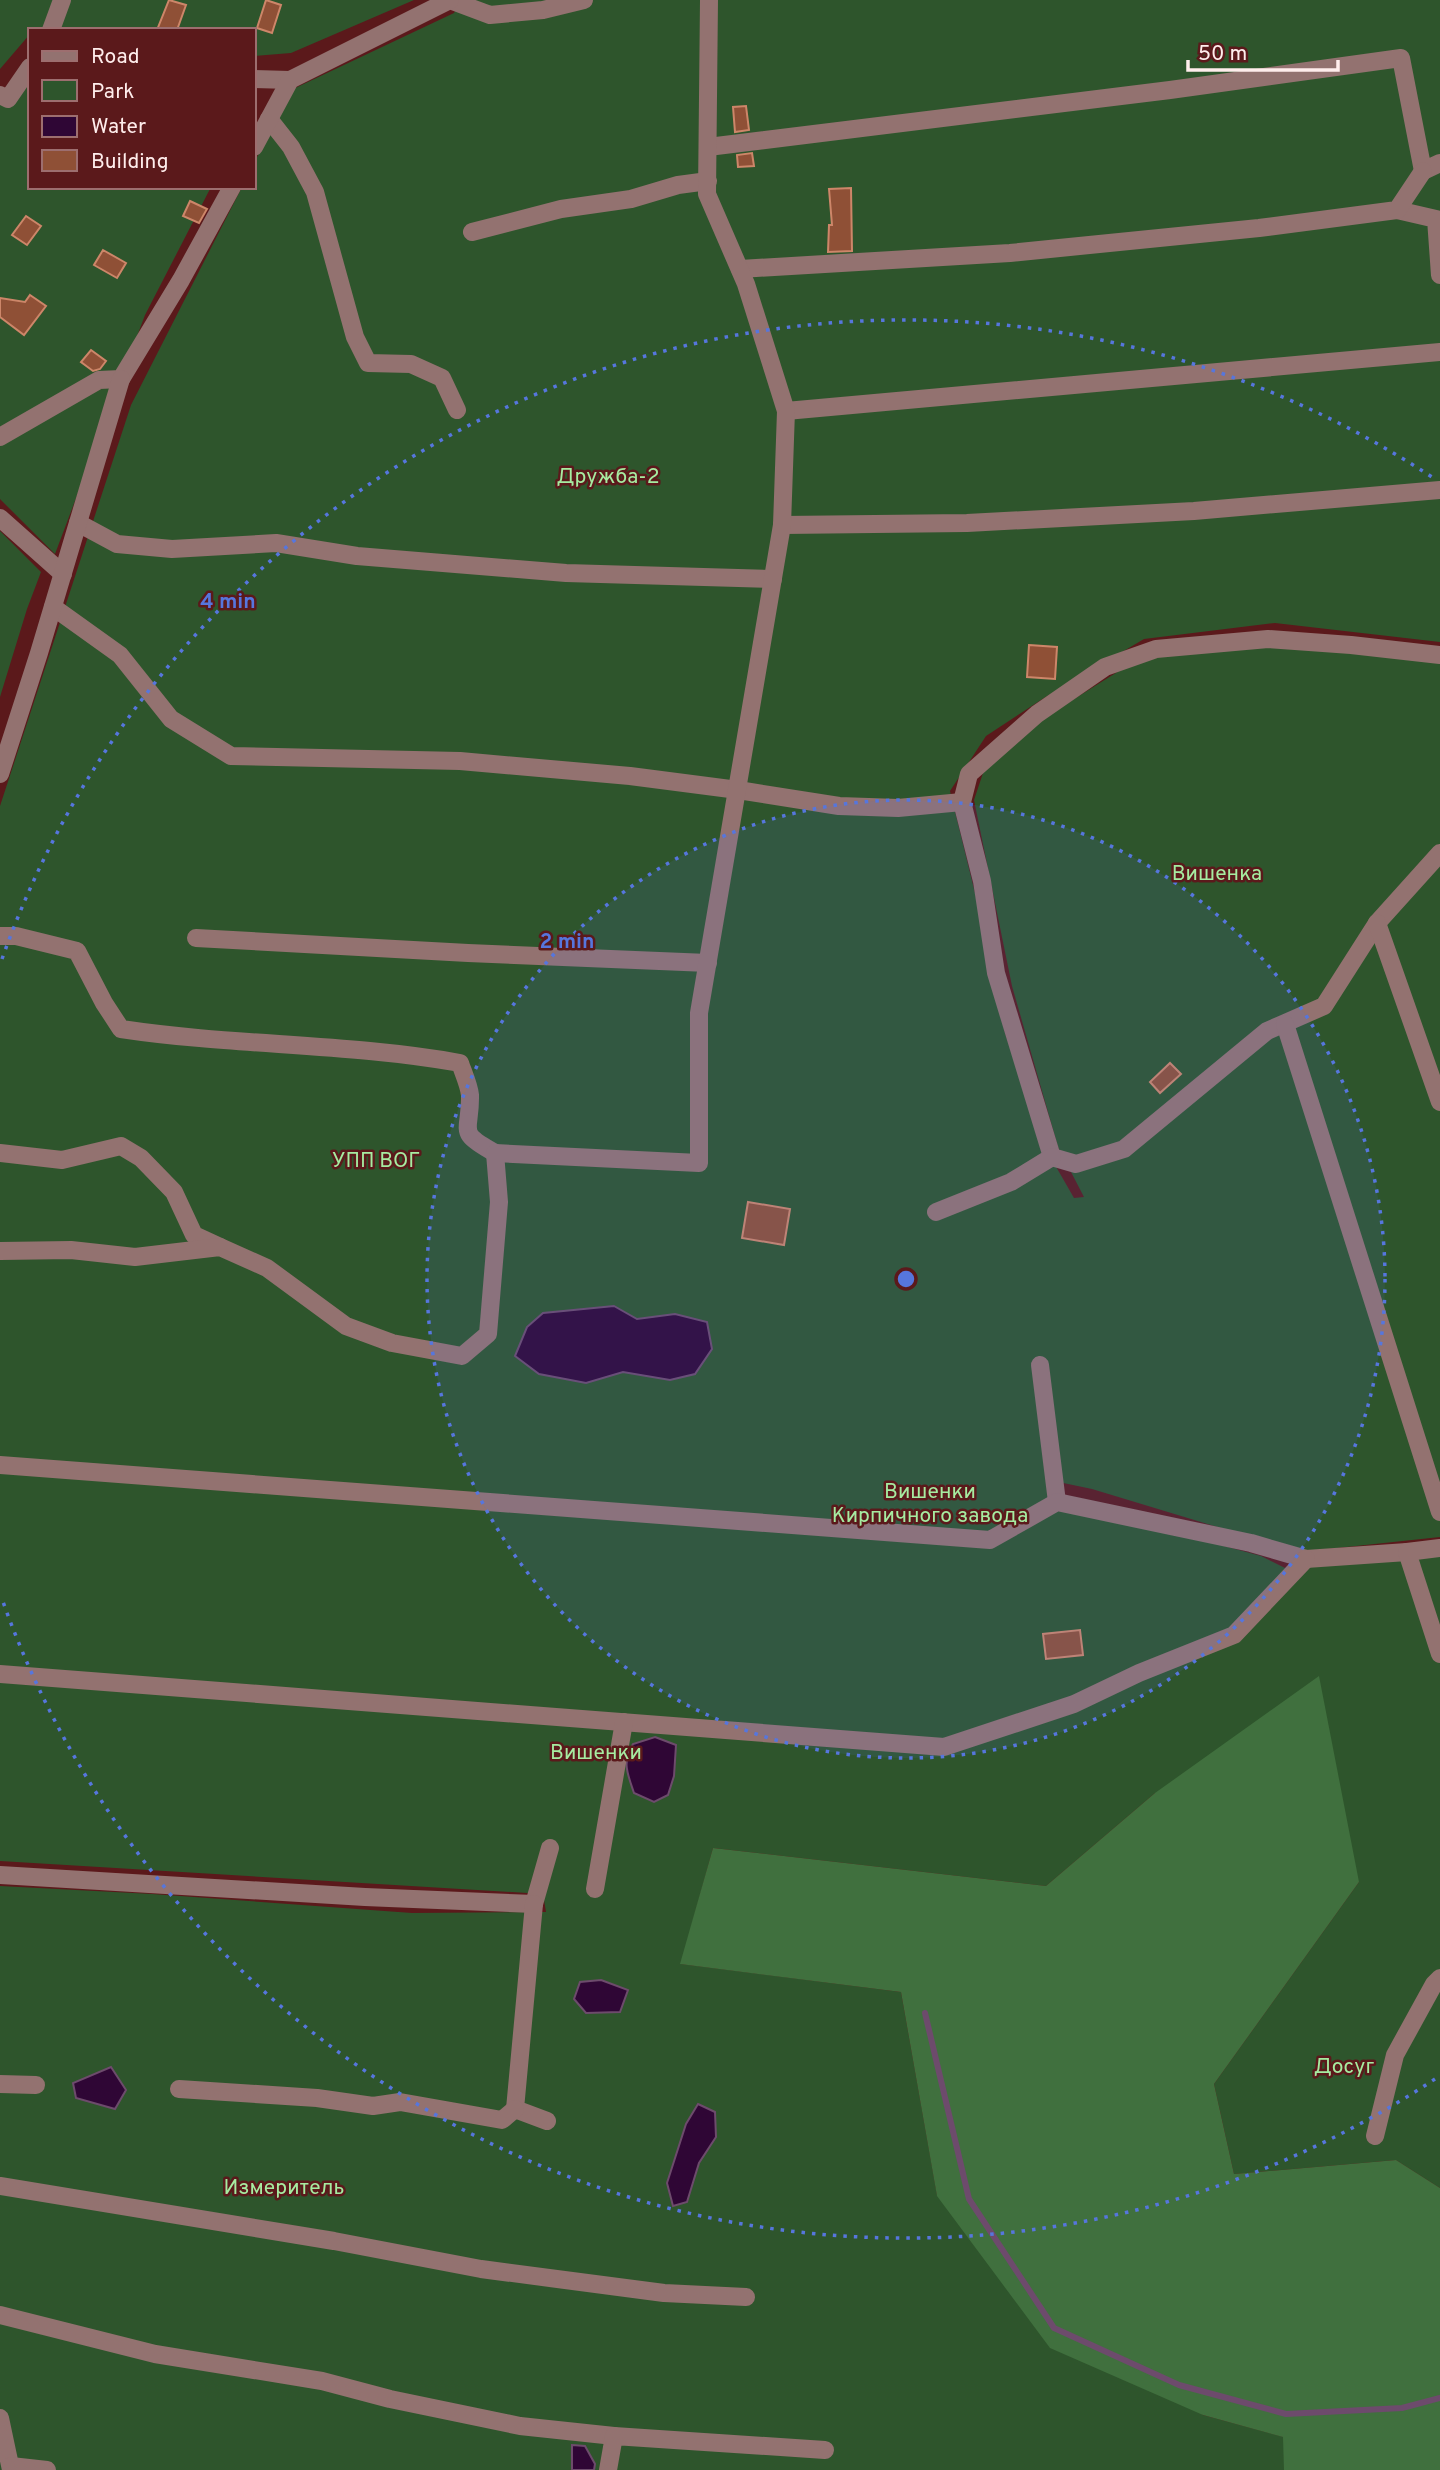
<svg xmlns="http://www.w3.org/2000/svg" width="1440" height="2470" viewBox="0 0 1440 2470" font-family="Overpass,sans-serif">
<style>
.green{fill:#2e552c}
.forest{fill:#40703e}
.water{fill:#2f0635;stroke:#6d4b6c;stroke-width:2}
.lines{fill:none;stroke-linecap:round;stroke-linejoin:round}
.stream{stroke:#6d4b6c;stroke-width:6}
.building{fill:#8f5036;stroke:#cd8669;stroke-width:2}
.minor{stroke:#937270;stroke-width:18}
.ring{fill:none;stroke:#5676dd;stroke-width:3.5;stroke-dasharray:3.5 7}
.labels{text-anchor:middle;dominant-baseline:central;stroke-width:5;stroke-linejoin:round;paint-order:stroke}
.park-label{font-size:21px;fill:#a6eca1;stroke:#5b191b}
.centre{fill:#5676dd;stroke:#5b191b;stroke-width:3.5}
.ring-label{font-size:21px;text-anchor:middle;font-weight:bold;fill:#5676dd;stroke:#5b191b;stroke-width:5;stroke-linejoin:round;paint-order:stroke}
</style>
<rect width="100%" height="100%" fill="#5b191b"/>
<g class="green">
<path d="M0,0H414L291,53L254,56V30H30V34L0,69Z"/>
<path d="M461,0H1440V642L1275,623L1144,639L1044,698L986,736L950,791L997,983L1005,1033L1043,1144L1074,1198L1084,1197L1058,1147L1012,986L974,800L983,773L1013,737L1143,656L1277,643L1440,658V1537L1300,1552L1092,1489L1049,1480L1053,1510L1147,1525L1261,1556L1287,1569L1440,1555V2188L1396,2160L1234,2174L1214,2084L1359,1882L1155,1793L1046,1886L713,1848L681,1964L901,1992L937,2195L1203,2415L1284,2437V2470H0V1886L152,1894L412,1913L546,1912L543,1894L0,1861V806L131,405L242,187H254V163L291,90L454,13Z"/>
<path d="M30,66V187H211L145,315L55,554L0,499V94Z"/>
<path d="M0,531L41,572L27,609L0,697Z"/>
</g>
<path class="forest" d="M1319,1676L1359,1882L1214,2084L1234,2174L1396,2160L1440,2188V2470H1284L1283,2437L1203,2415L1050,2348L937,2196L901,1992L680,1964L713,1848L1046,1886L1155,1793Z"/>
<g class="water">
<path d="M614,1306L637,1319L675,1314L707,1322L712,1349L695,1374L670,1380L623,1372L586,1383L539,1374L515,1356L527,1327L543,1313Z"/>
<path d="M655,1737L676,1745L674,1776L668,1795L654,1802L634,1793C627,1772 622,1763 633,1744Z"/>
<path d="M601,1980L628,1990L620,2012L586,2013L574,1999L580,1982Z"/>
<path d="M111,2067L126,2090L115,2109L76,2098L73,2083Z"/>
<path d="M698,2104L715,2112L716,2137L699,2163L687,2202L673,2206L667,2183L686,2124Z"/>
<path d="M572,2445L585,2446L595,2464L594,2470H572Z"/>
</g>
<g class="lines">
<path class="stream" d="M925,2013L969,2199L1054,2328L1179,2385L1286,2414L1402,2408L1440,2398"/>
</g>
<g class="building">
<path d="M169,0L186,5L177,30H157Z"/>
<path d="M266,0L281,5L272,33L257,28Z"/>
<path d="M746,106L749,130L735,132L733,107Z"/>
<path d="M752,153L754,166L738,167L737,155Z"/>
<path d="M851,188L852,251L828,252L829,225H832L829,189Z"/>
<path d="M190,201L207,209L199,223L183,216Z"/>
<path d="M26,216L41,226L27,245L12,235Z"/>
<path d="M103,250L126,263L117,278L94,265Z"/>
<path d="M30,295L46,306L24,335L0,317V298L25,302Z"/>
<path d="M91,350L106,361L100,369L93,371L81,362Z"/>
<path d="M1029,645L1057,647L1055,679L1027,677Z"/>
<path d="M1170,1063L1181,1074L1160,1093L1150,1082Z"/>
<path d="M748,1202L790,1209L784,1245L742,1238Z"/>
<path d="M1080,1630L1083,1655L1046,1659L1043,1634Z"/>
</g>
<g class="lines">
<g class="minor">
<path d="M450,0L490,15L543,10L584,0"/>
<path d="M51,30L62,0"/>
<path d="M254,79L290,80"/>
<path d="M0,95L8,99L30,67"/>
<path d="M269,119L291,147L315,192L355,337L368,363L411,364L442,378L457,410"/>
<path d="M254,147L290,80L450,0"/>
<path d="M708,147L1170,90L1401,58L1423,171L1440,163"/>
<path d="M1397,210L1436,219L1440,275"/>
<path d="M472,232L561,209L631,199L678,185L708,181"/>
<path d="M740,269L1010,253L1259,228L1397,210L1423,171"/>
<path d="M786,411L1440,352"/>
<path d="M0,437L99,380L121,379L181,280L232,187"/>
<path d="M0,518L63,574"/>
<path d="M78,523L117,544L172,549L276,543L357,556L566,573L773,579"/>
<path d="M782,525L967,523L1194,511L1440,490"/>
<path d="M53,607L120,655L171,719L231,756L460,761L630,776L738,790L839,806L898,808L962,802"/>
<path d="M1440,655L1351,645L1268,639L1156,649L1105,667L1037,714L969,774L962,802L982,881L996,973L1052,1157L1076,1164L1124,1149L1267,1031L1324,1006L1377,923L1440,853"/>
<path d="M0,774L39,653L121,379"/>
<path d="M1377,923L1440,1102"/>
<path d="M0,936H16L77,951L104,1003L121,1029C234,1046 348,1043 460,1063C463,1072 469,1085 470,1095C471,1133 455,1131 495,1153"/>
<path d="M196,938L468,953L708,963"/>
<path d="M1285,1024L1440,1512"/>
<path d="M0,1153L62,1160L121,1146L141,1158L174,1192L194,1235L220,1247"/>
<path d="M936,1212L1011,1182L1052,1157"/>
<path d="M0,1251L71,1250L135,1257L220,1247L267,1268L346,1326L392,1343L462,1356L488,1334L499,1202L495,1153L699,1163V1013L782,525L786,411L746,284L707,194L709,0"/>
<path d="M1040,1365L1057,1502"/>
<path d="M0,1465L990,1540L1057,1502L1251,1543L1306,1559L1407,1552"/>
<path d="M1440,1548L1407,1552L1440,1654"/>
<path d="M0,1674L944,1747L1074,1704L1139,1673L1234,1635L1306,1559"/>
<path d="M0,1875L365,1897L534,1904L550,1848"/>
<path d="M595,1889L624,1722"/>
<path d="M534,1904L515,2109L547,2121"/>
<path d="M0,2084L36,2085"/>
<path d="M179,2089L317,2098L373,2106L400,2102L502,2120L515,2109"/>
<path d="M1375,2136L1395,2055L1434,1984L1440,1978"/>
<path d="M0,2186L334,2241L481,2269L664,2293L746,2297"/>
<path d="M0,2315L155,2354L322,2381L390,2399L520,2426L614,2436"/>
<path d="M0,2418L11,2470"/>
<path d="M11,2466L47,2470"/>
<path d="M608,2470L614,2436L825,2450"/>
</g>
</g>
<circle cx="906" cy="1279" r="479" fill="#5676dd" fill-opacity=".12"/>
<g class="ring">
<circle cx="906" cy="1279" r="479"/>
<path d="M1435 2079A959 959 0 0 1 2 1599M2 959A959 959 0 0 1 1435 479"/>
</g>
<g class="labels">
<g class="park-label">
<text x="608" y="477">Дружба-2</text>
<text x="1217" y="874">Вишенка</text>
<text x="376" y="1161">УПП ВОГ</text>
<text x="930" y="1492">Вишенки<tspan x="930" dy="24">Кирпичного завода</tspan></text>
<text x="596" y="1753">Вишенки</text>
<text x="1344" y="2067">Досуг</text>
<text x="284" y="2188">Измеритель</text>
</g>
</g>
<circle cx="906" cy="1279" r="10" class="centre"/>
<g class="ring-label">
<text x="228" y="608">4 min</text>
<text x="567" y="948">2 min</text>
</g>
<rect x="28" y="28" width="228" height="161" fill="#5b191b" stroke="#9d6e6f" stroke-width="2"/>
<rect x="42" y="51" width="35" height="10" fill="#937270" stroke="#9d6e6f" stroke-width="2"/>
<text x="91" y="63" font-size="21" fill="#ffedec">Road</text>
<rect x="42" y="80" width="35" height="21" fill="#2e552c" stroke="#9d6e6f" stroke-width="2"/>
<text x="91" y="98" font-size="21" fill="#ffedec">Park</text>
<rect x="42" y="116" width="35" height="21" fill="#2f0635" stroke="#9d6e6f" stroke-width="2"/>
<text x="91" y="133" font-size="21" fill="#ffedec">Water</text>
<rect x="42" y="150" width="35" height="21" fill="#8f5036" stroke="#9d6e6f" stroke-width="2"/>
<text x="91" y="168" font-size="21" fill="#ffedec">Building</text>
<path d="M1188 60v10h150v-10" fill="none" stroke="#ffedec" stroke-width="3.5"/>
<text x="1198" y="60" font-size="21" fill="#ffedec" stroke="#5b191b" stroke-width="5" paint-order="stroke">50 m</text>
</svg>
